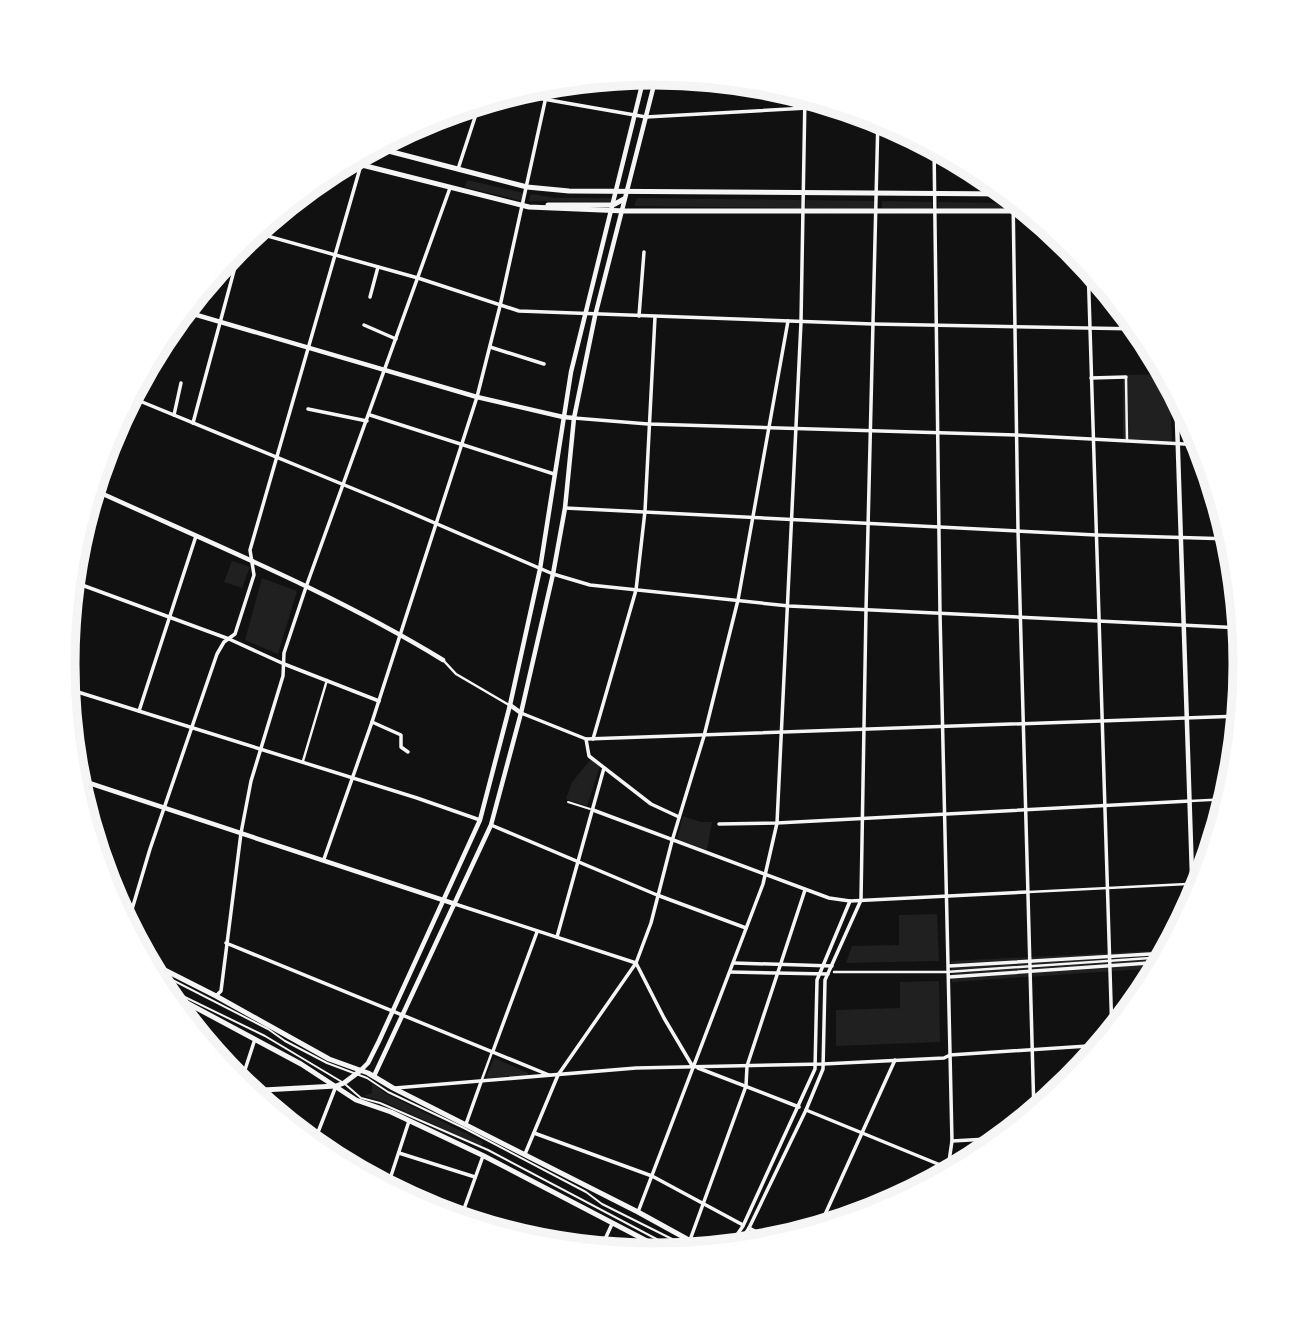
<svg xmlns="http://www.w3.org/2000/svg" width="1309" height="1328" viewBox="0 0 1309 1328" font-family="'Asap Condensed',sans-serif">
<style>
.green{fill:#202020}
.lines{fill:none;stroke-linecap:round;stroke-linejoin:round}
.service{stroke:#f5f5f5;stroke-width:2}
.pedestrian{stroke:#f5f5f5;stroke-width:2.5}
.minor{stroke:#f5f5f5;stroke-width:3.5}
.tertiary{stroke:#f5f5f5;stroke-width:4.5}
.secondary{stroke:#f5f5f5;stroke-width:4.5}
.primary{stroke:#f5f5f5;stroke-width:5}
.rim{fill:none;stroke:#f5f5f5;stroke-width:9}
</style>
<rect width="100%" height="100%" fill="#111"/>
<g class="green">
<path d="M467,180L523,193L522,201L465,187Z"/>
<path d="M531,194L555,198H612L611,202L529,201Z"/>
<path d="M637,198L801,200V208L634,206Z"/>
<path d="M806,200L876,201V209L806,208Z"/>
<path d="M882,201L932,202V209L882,208Z"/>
<path d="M938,202L1010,203V210L938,209Z"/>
<path d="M1167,374L1169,379L1172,442L1123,440V375Z"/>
<path d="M232,561L250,567L242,588L224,582Z"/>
<path d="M262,578L297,591L278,654L245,640Z"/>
<path d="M591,759L600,766L587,806L566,799L572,782Z"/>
<path d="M683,816L701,822H712L707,850L677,839Z"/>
<path d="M937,914L939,961L846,963L852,946L899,945V915Z"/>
<path d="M1169,950L1159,968L952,982L951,961Z"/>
<path d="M939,981L940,1042L836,1046V1010L900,1008V982Z"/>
<path d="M494,1058L528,1073V1075L486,1078Z"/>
<path d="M372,1083L385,1093L483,1142L481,1146L382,1101L364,1096L372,1093Z"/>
</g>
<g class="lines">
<g class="service">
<path d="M568,802L590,809"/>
<path d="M149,968L268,1029L285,1041L327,1063L367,1078L388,1092L464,1128L586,1192L602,1204L696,1251"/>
<path d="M158,984L265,1036L342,1082"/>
<path d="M346,1085L361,1098L380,1103L488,1150L683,1253"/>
</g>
<g class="pedestrian">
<path d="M1126,378L1127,441"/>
<path d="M443,660L456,674L509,705"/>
<path d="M303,761L327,680"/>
<path d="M1190,801L1229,799"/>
<path d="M1029,892L1187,884"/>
<path d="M834,972H946L1165,957"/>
<path d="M481,1082L492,1052"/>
</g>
<g class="minor">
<path d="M509,93L646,117L844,106"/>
<path d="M934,146L940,613L952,1141L947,1175"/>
<path d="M458,169L480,102"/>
<path d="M1013,196L1018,530L1034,1114"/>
<path d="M253,232L418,278L519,311L873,324L1141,329"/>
<path d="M1088,264L1112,1035"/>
<path d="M208,280V281"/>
<path d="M370,297L378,267"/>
<path d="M639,316L644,252"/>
<path d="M364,325L396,339"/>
<path d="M490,347L544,364"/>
<path d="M1091,378L1126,377"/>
<path d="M130,397L393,505L553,574L590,585L789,606L1242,628"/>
<path d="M140,401L156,356"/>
<path d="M308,409L367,421"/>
<path d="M174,415L181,383"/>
<path d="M370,415L554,474"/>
<path d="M574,418L648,424L1016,435L1203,445"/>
<path d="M193,423L242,241"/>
<path d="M565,508L1096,535L1232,539"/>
<path d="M71,581L229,639L284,664L379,701"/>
<path d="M65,688L417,798L480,820"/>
<path d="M139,711L196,536"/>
<path d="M521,713L586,739L589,756L651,804L679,817"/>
<path d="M372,722L401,735V747L408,752"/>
<path d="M586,739L1241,716"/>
<path d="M593,739L636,590L645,511L655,317"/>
<path d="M593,810L829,898L850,901L1027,892"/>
<path d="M719,824L777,823L1190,801"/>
<path d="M491,825L657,895L746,928"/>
<path d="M324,859L372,722L477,397L500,306L549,83"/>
<path d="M455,904L636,963"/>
<path d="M127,926L150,849L217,654L224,642L235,634L254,575L250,550L365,151"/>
<path d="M557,937L604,768"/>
<path d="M226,943L549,1075"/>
<path d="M636,963L664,1018L693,1067"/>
<path d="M734,963L832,966"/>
<path d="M949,966L1167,953"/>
<path d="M730,972L828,974"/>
<path d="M949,977L1163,962"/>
<path d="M217,995L221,991L241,833L251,781L283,676L284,653L306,587L450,188"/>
<path d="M182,1017L187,1004"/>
<path d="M493,1051L537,932"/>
<path d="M698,1068L799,1107"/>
<path d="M240,1085L255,1039"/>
<path d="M395,1088L636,1068L823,1064L944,1058L950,1055L1103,1045"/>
<path d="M806,1110L955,1171"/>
<path d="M466,1124L481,1082"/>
<path d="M534,1133L652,1176L743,1225"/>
<path d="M952,1141L1005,1138"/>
<path d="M313,1145L336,1086"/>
<path d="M399,1153L475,1177"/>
<path d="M525,1154L558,1075L636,963L651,923L672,841L704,736L738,600L788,321"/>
<path d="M387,1188L409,1121"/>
<path d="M638,1212L763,884L777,823L801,322L805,95"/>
<path d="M824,1217L842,1222"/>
<path d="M460,1220L483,1156"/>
<path d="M749,1228L776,1242"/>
<path d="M818,1230L895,1060"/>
<path d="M690,1240L746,1086L747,1066L805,890"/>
<path d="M737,1247L749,1228L806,1110L823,1069L825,980L861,900L866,610L878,117"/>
<path d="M728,1248L743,1226L815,1069L817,980L850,901"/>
<path d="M600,1250L612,1224"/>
</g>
<g class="tertiary">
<path d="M183,311L477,397L563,417L574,418"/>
<path d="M92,489C210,543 332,592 443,660"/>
<path d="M510,705L521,713"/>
<path d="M74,778L455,904"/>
<path d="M361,1070L368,1063L379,1041L480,820L510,705L540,569L571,372L645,73"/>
<path d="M374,1076L491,825L521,713L553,574L565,508L574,418L595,316L657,73"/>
</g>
<path class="secondary" d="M1176,391L1193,906"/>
<g class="primary">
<path d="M373,147L527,187L569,191L1010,194"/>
<path d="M346,161L529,207L625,211H1031"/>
<path d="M548,205H613L624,199"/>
<path d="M145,960L216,996L329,1059L368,1073L393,1088L638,1212L707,1250"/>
<path d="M161,989L301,1064L356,1100L391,1112L484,1156L672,1254"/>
<path d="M246,1091L336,1086L344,1083L360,1071"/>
</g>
</g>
<path d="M0 0H1309V1328H0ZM75 664a579 579 0 1 1 1158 0a579 579 0 1 1-1158 0Z" fill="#fff" fill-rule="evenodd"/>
<path class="rim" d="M75 664a579 579 0 1 1 1158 0a579 579 0 1 1-1158 0Z"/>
</svg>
